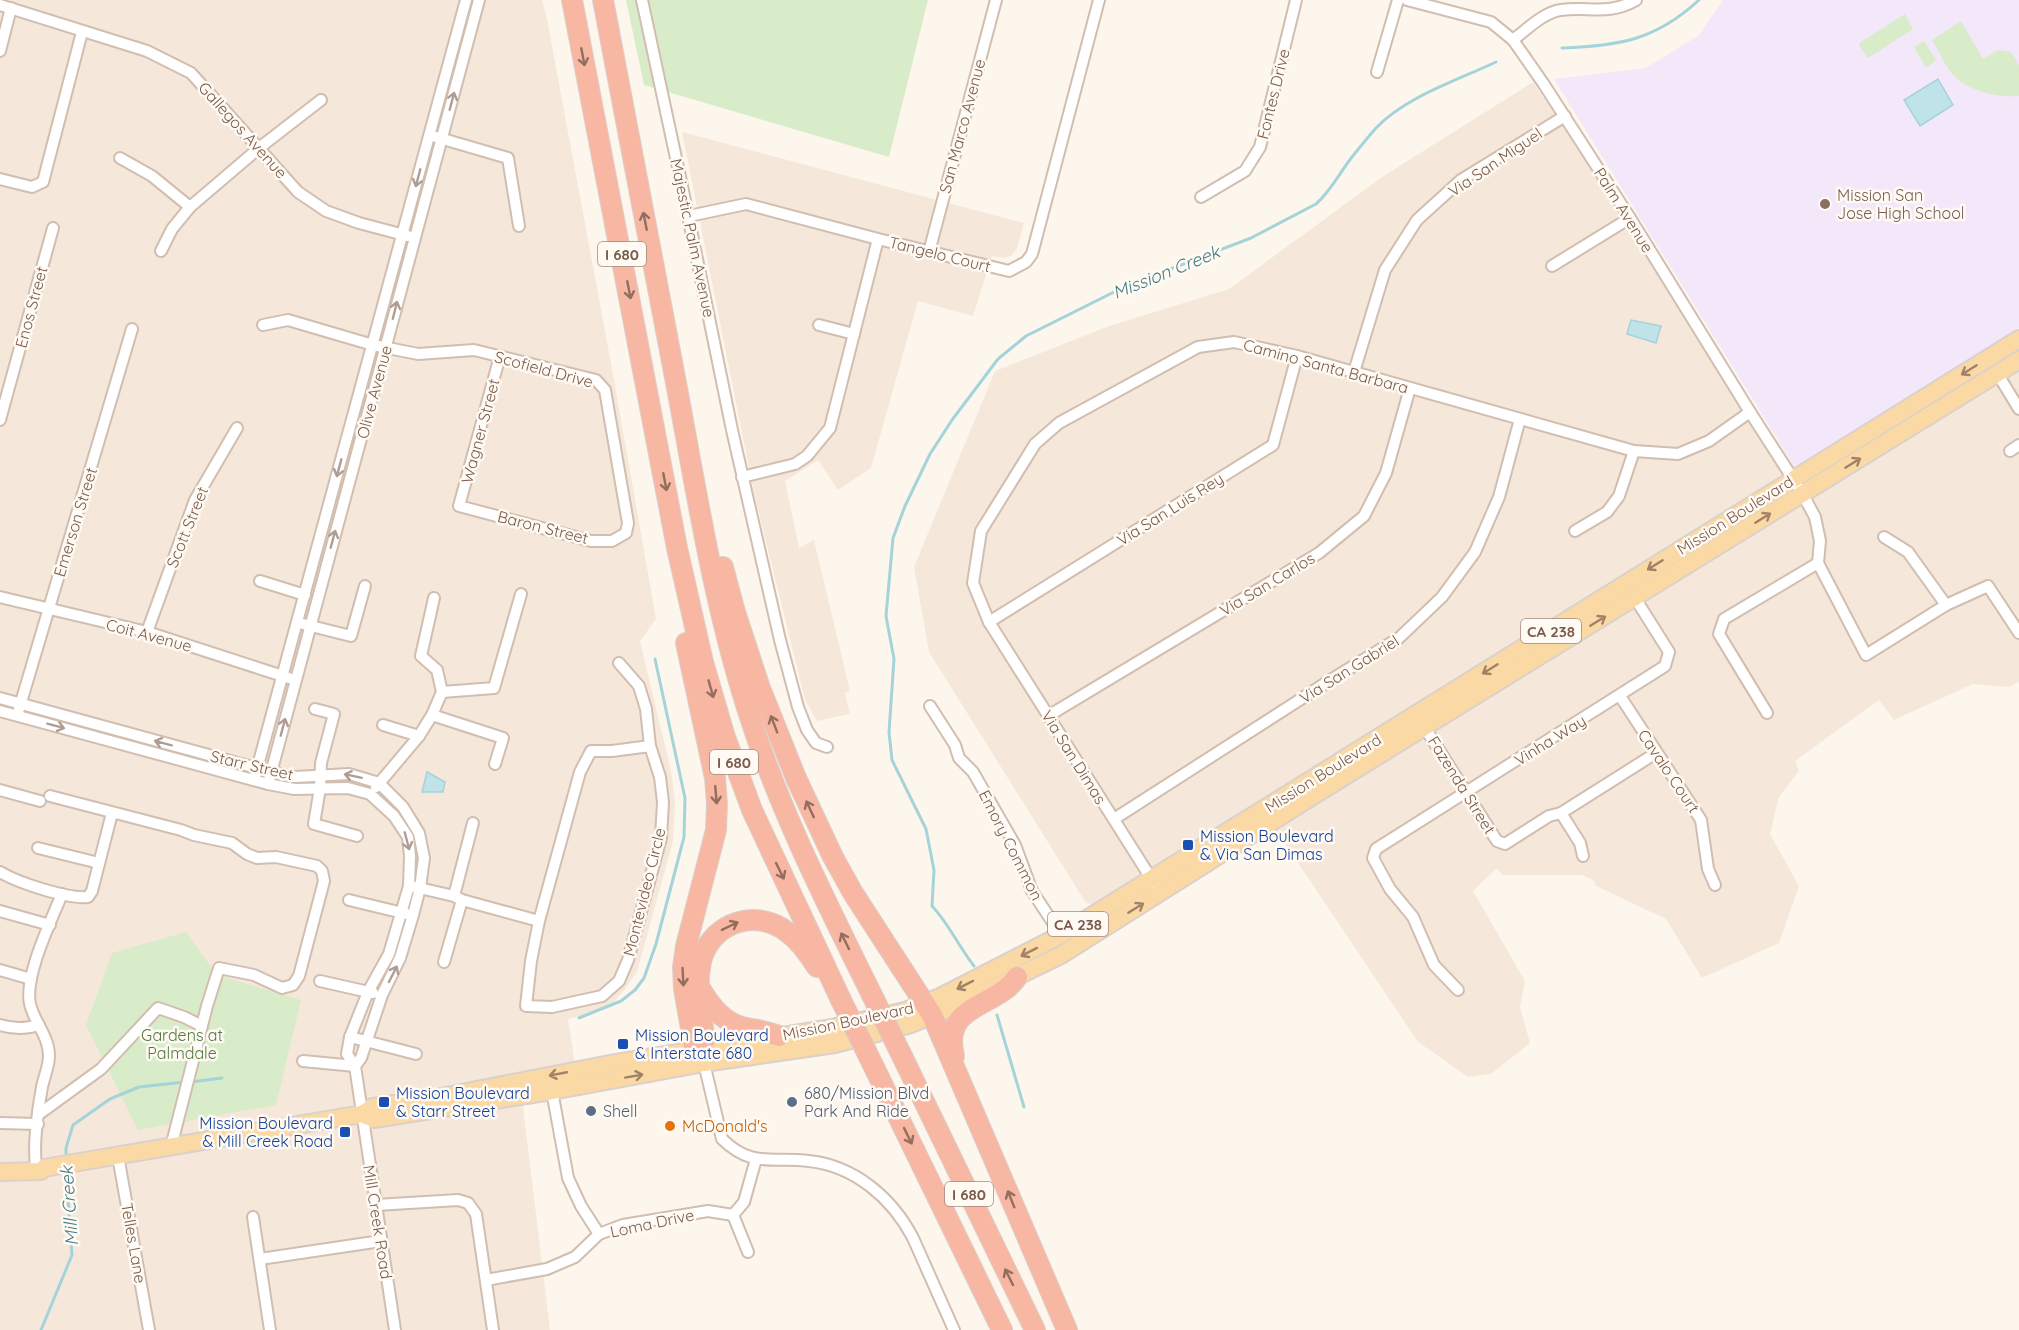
<svg xmlns="http://www.w3.org/2000/svg" width="2019" height="1330" viewBox="0 0 2019 1330" font-family="Quicksand,sans-serif">
<style>
.residential{fill:#f5e8da}
.education{fill:#f3e8fa}
.green{fill:#d8ecc9}
.water{fill:#bfe3e8;stroke:#a5d3da;stroke-width:1.5}
.lines{fill:none;stroke-linecap:round;stroke-linejoin:round}
.stream{stroke:#a5d3da;stroke-width:3}
.minor-casing{stroke:#d1beb0;stroke-width:14}
.primary-casing{stroke:#dad1cd;stroke-width:20}
.motorway-casing{stroke:#dad1cd;stroke-width:22}
.minor{stroke:#fff;stroke-width:10}
.primary{stroke:#fbd9a5;stroke-width:16}
.motorway{stroke:#f7b7a3;stroke-width:20}
.motorway-bridge-casing{stroke:#dad1cd;stroke-width:22;stroke-linecap:butt}
.motorway-bridge{stroke:#f7b7a3;stroke-width:20}
.oneway{stroke:#936e5e}
.oneway2{stroke:#af9d94}
.oneway3{stroke:#a18267}
.education-dot{fill:#8d6e63;stroke:#fffaf3;stroke-width:2}
.transit-dot{fill:#1a4fb4;stroke:#fffaf3;stroke-width:2}
.service-dot{fill:#5c6f8a;stroke:#fffaf3;stroke-width:2}
.food-dot{fill:#e8710a;stroke:#fffaf3;stroke-width:2}
.labels{text-anchor:middle;dominant-baseline:central;stroke-width:5;stroke-linejoin:round;paint-order:stroke}
.shield{fill:#fffaf3;stroke:#a28b7f;stroke-width:1.5}
.shield-label{font-size:15px;font-weight:bold;fill:#7a5c4d}
.street-label{font-size:16px;fill:#7a5c4d;stroke:#fffaf3}
.education-label{font-size:16px;fill:#785e54;stroke:#fffaf3;text-anchor:start}
.transit-label{font-size:16px;fill:#164399;stroke:#fffaf3;text-anchor:start}
.park-label{font-size:16px;fill:#537a41;stroke:#fffaf3}
.service-label{font-size:16px;fill:#4e5e75;stroke:#fffaf3;text-anchor:start}
.food-label{font-size:16px;fill:#c56008;stroke:#fffaf3;text-anchor:start}
.water-label{font-size:18px;font-style:italic;fill:#437c86;stroke:#fffaf3}
</style>
<rect width="100%" height="100%" fill="#fdf6ec"/>
<g class="residential">
<path d="M0,0H542L547,19L613,374L656,619L640,641L671,771L675,800L673,841L637,972L625,989L612,1004L592,1013L568,1019L575,1065L519,1074L550,1330H0Z"/>
<path d="M1533,82L1796,469L2019,329V682L2009,687L1973,684L1894,720L1879,700L1795,761L1799,771L1779,797L1770,834L1799,886L1779,943L1702,978L1666,919L1596,886L1593,880L1582,875H1502L1497,868L1473,891L1525,981L1520,1007L1530,1043L1491,1074L1468,1077L1418,1042L1258,803L1101,905L1086,903L929,652L914,567L995,371L1109,326L1229,289L1382,177Z"/>
<path d="M682,132L1024,223L1017,248L1011,256L1003,258L992,256L973,316L918,301L871,468L838,490L818,460L785,481L799,548L814,540L850,691L845,693L850,714L817,721L805,700L754,493Z"/>
</g>
<path class="education" d="M1723,0H2019V328L1796,469L1554,79L1646,68L1699,35Z"/>
<g class="green">
<path d="M626,0H928L889,157L644,85Z"/>
<path d="M1905,14L1913,29L1868,58L1859,45L1861,42Z"/>
<path d="M1961,21L1983,59L1998,50L2011,52L2019,65V96C1997,98 1969,91 1954,76C1945,67 1939,51 1932,40Z"/>
<path d="M1924,41L1936,60L1926,68L1914,47Z"/>
<path d="M186,932L217,975L301,1000L276,1105L138,1130L86,1025L112,953Z"/>
</g>
<g class="water">
<path d="M1938,79L1953,105L1920,126L1904,100Z"/>
<path d="M1631,320L1661,326L1656,343L1627,334Z"/>
<path d="M427,772L445,782L443,792H422Z"/>
</g>
<g class="lines">
<g class="stream">
<path d="M1562,48C1619,46 1656,40 1699,0"/>
<path d="M974,966C959,947 949,924 932,906L934,870L926,829L892,760L889,732L894,659L886,616L893,538L905,506L930,454L952,420L998,359L1026,336L1126,286L1251,238L1316,204C1331,191 1340,172 1352,157C1360,147 1368,137 1376,128C1405,97 1458,80 1496,62"/>
<path d="M997,1015L1024,1107"/>
<path d="M579,1018L621,1001L635,990L644,978L656,944L684,837L685,798L655,659"/>
<path d="M191,1082L222,1078"/>
<path d="M66,1160V1148L73,1125L110,1099L139,1087L185,1082"/>
<path d="M41,1330L72,1255L66,1170"/>
</g>
<defs>
<g id="minor">
<path d="M642,0L682,186L732,430L780,640L798,707L807,730L816,743L827,747"/>
<path d="M1407,0L1491,22L1513,40L1543,83L1630,218L1750,412L1802,493L1815,517L1820,541L1818,563L1866,655L1946,605L1988,586L2019,633"/>
<path d="M0,5L147,51L191,73L298,192L326,211L359,223L408,236"/>
<path d="M1513,40C1526,30 1544,12 1561,10C1590,6 1607,16 1636,0"/>
<path d="M0,51L11,8"/>
<path d="M1377,72L1398,0"/>
<path d="M436,137L508,158L519,226"/>
<path d="M120,158L152,176L190,207"/>
<path d="M0,179L32,187L43,182L82,32"/>
<path d="M1201,197L1245,171L1260,147L1296,0"/>
<path d="M689,216L746,204L878,239"/>
<path d="M161,251L172,229L190,207L259,148L321,100"/>
<path d="M929,252L996,0"/>
<path d="M1552,266L1630,218"/>
<path d="M263,325L288,320L373,345L418,354L474,350L596,380L605,390L628,523L626,533L612,541H591L459,506L500,356"/>
<path d="M819,325L854,334"/>
<path d="M1354,372L1385,270L1417,220L1461,180L1565,116"/>
<path d="M1997,373L2019,409"/>
<path d="M0,420L53,228"/>
<path d="M2010,451L2019,445"/>
<path d="M742,477L795,464L807,456L830,428L878,239L1009,271L1026,262L1032,254L1099,0"/>
<path d="M1575,531L1607,512L1619,496L1634,451"/>
<path d="M1884,537L1908,552L1946,605"/>
<path d="M260,581L305,595"/>
<path d="M0,597L147,632L289,678"/>
<path d="M434,598L421,656L437,670L442,692"/>
<path d="M989,622L1273,445L1297,356"/>
<path d="M303,624L351,636L365,586"/>
<path d="M147,632L195,500L237,428"/>
<path d="M619,663L639,686L646,709L650,746L660,777L663,802L661,838L628,960L619,981L602,996L552,1007L526,1006L531,961L539,921L580,772L591,751H612L650,746"/>
<path d="M442,692L494,688L521,594"/>
<path d="M1620,696L1701,820L1708,869L1715,885"/>
<path d="M0,698L271,772L295,777L349,774L379,783L403,807L419,833L424,858L420,888L413,915L400,958L382,995L361,1058L355,1066"/>
<path d="M930,706L955,745L959,758L973,772L1015,845L1032,891L1061,935"/>
<path d="M19,709L132,329"/>
<path d="M315,709L334,714L321,763L320,788L314,824L357,836"/>
<path d="M0,711L268,784L294,789L348,788L370,794L394,816L408,837L410,856L409,886L389,954L368,992L350,1037L347,1054L355,1066L395,1330"/>
<path d="M1767,713L1719,634L1724,619L1818,563"/>
<path d="M432,715L503,738L495,764"/>
<path d="M1048,716L1319,553L1364,516L1386,473L1410,388"/>
<path d="M383,725L419,736"/>
<path d="M1425,728L1497,841L1505,844L1549,816L1561,813L1656,753"/>
<path d="M254,780L466,0"/>
<path d="M268,784L479,0"/>
<path d="M376,787L419,736L432,715L442,692"/>
<path d="M0,790L40,801"/>
<path d="M50,796L181,830L194,835L232,843L247,854L257,858L276,857L317,866L322,871L324,881L299,976L293,985L282,988L254,975L219,968L207,1006L171,1147"/>
<path d="M1561,813L1580,843L1583,856"/>
<path d="M1114,819L1329,681L1399,638L1442,597L1475,552L1499,497L1520,419"/>
<path d="M38,848L99,863"/>
<path d="M0,872C18,883 68,899 88,897L92,891L112,813"/>
<path d="M1154,883L989,622L973,583L981,531L1035,444L1059,423L1198,347L1234,342L1297,356L1634,451L1678,454L1709,441L1750,412"/>
<path d="M415,887L454,896L462,900L539,921"/>
<path d="M454,896L473,823"/>
<path d="M349,900L407,914"/>
<path d="M0,911L50,925"/>
<path d="M444,962L462,900"/>
<path d="M0,970L31,979"/>
<path d="M320,981L373,993"/>
<path d="M1458,990L1434,965L1413,917L1390,889L1373,858L1376,849L1665,666L1669,652L1635,598"/>
<path d="M0,1025C14,1029 24,1029 39,1025"/>
<path d="M350,1037L416,1054"/>
<path d="M303,1061L355,1066"/>
<path d="M704,1063L722,1139C753,1169 772,1156 809,1161C855,1166 892,1198 913,1238L954,1330"/>
<path d="M552,1091L568,1178L581,1206L599,1234"/>
<path d="M39,1114L101,1069L158,1008L184,1017L202,1026"/>
<path d="M0,1123L38,1124"/>
<path d="M118,1156L149,1330"/>
<path d="M36,1165C33,1145 38,1108 42,1087C44,1077 49,1066 49,1056C49,1036 34,1022 30,1004C24,976 51,921 62,894"/>
<path d="M376,1205L458,1200L468,1203L476,1214L493,1330"/>
<path d="M733,1215L748,1252"/>
<path d="M253,1217L270,1330"/>
<path d="M260,1259L381,1241"/>
<path d="M486,1280L547,1269L575,1257L599,1234L623,1225L708,1211L733,1215L744,1202L756,1159"/>
</g>
<g id="primary">
<path d="M362,1114L374,1119L552,1091L704,1063L835,1044L911,1024L964,1002L1061,955L1316,794L2019,360"/>
<path d="M0,1172L41,1171L44,1168L362,1114L373,1107L436,1098L615,1063L831,1028L905,1011L940,997L1061,935L2019,339"/>
</g>
<g id="motorway">
<path d="M572,0L677,548L703,662L725,737L752,810L841,1000"/>
<path d="M603,0C627,129 653,258 677,388C697,495 714,604 747,708C778,807 825,900 871,993"/>
<path d="M723,567L735,612L760,688L796,778L833,857L853,893L932,1015L1067,1330"/>
<path d="M686,643L715,778L717,804L716,830L686,946L683,967L684,989L695,1051"/>
<path d="M700,988C709,1004 723,1022 742,1027C755,1030 767,1031 779,1036"/>
<path d="M705,1040C701,1015 695,984 702,958C713,922 757,908 787,932C800,941 808,954 817,967"/>
<path d="M954,1056C941,1003 997,1008 1017,977"/>
<path d="M903,1058L1035,1330"/>
<path d="M873,1065L1002,1330"/>
</g>
</defs>
<use href="#minor" class="minor-casing"/>
<use href="#primary" class="primary-casing"/>
<use href="#motorway" class="motorway-casing"/>
<use href="#minor" class="minor"/>
<use href="#primary" class="primary"/>
<use href="#motorway" class="motorway"/>
<defs>
<g id="motorway-bridge">
<path d="M871,993L903,1058"/>
<path d="M841,1000L873,1065"/>
</g>
</defs>
<use href="#motorway-bridge" class="motorway-bridge-casing"/>
<use href="#motorway-bridge" class="motorway-bridge"/>
</g>
<defs><path id="oneway-shaft" d="M-6 0H5M1.5-3L5.5 0L1.5 3" fill="none" stroke-width="1.6" stroke-linecap="round" stroke-linejoin="round" transform="scale(1.5)"/></defs>
<g class="oneway">
<use href="#oneway-shaft" transform="translate(583 57) rotate(79)"/>
<use href="#oneway-shaft" transform="translate(645 221) rotate(-101)"/>
<use href="#oneway-shaft" transform="translate(629 290) rotate(79)"/>
<use href="#oneway-shaft" transform="translate(665 482) rotate(79)"/>
<use href="#oneway-shaft" transform="translate(711 689) rotate(74)"/>
<use href="#oneway-shaft" transform="translate(774 724) rotate(-111)"/>
<use href="#oneway-shaft" transform="translate(716 795) rotate(85)"/>
<use href="#oneway-shaft" transform="translate(810 809) rotate(-115)"/>
<use href="#oneway-shaft" transform="translate(780 871) rotate(64)"/>
<use href="#oneway-shaft" transform="translate(730 926) rotate(-26)"/>
<use href="#oneway-shaft" transform="translate(845 941) rotate(-116)"/>
<use href="#oneway-shaft" transform="translate(683 977) rotate(87)"/>
<use href="#oneway-shaft" transform="translate(908 1136) rotate(64)"/>
<use href="#oneway-shaft" transform="translate(1011 1199) rotate(-112)"/>
<use href="#oneway-shaft" transform="translate(1009 1277) rotate(-116)"/>
</g>
<g class="oneway2">
<use href="#oneway-shaft" transform="translate(452 101) rotate(-75)"/>
<use href="#oneway-shaft" transform="translate(418 178) rotate(105)"/>
<use href="#oneway-shaft" transform="translate(395 310) rotate(-76)"/>
<use href="#oneway-shaft" transform="translate(339 468) rotate(105)"/>
<use href="#oneway-shaft" transform="translate(333 539) rotate(-75)"/>
<use href="#oneway-shaft" transform="translate(56 726) rotate(15)"/>
<use href="#oneway-shaft" transform="translate(283 727) rotate(-75)"/>
<use href="#oneway-shaft" transform="translate(163 743) rotate(-165)"/>
<use href="#oneway-shaft" transform="translate(353 776) rotate(-168)"/>
<use href="#oneway-shaft" transform="translate(407 841) rotate(75)"/>
<use href="#oneway-shaft" transform="translate(393 974) rotate(-63)"/>
</g>
<g class="oneway3">
<use href="#oneway-shaft" transform="translate(1969 370) rotate(148)"/>
<use href="#oneway-shaft" transform="translate(1853 463) rotate(-32)"/>
<use href="#oneway-shaft" transform="translate(1763 518) rotate(-32)"/>
<use href="#oneway-shaft" transform="translate(1655 565) rotate(148)"/>
<use href="#oneway-shaft" transform="translate(1598 621) rotate(-32)"/>
<use href="#oneway-shaft" transform="translate(1490 669) rotate(148)"/>
<use href="#oneway-shaft" transform="translate(1136 908) rotate(-32)"/>
<use href="#oneway-shaft" transform="translate(1029 952) rotate(153)"/>
<use href="#oneway-shaft" transform="translate(965 985) rotate(153)"/>
<use href="#oneway-shaft" transform="translate(558 1074) rotate(169)"/>
<use href="#oneway-shaft" transform="translate(634 1076) rotate(-10)"/>
</g>
<circle class="education-dot" cx="1825" cy="204" r="6"/>
<g class="transit-dot">
<rect x="1182" y="839" width="12" height="12" rx="3"/>
<rect x="617" y="1038" width="12" height="12" rx="3"/>
<rect x="378" y="1096" width="12" height="12" rx="3"/>
<rect x="339" y="1126" width="12" height="12" rx="3"/>
</g>
<g class="service-dot">
<circle cx="792" cy="1102" r="6"/>
<circle cx="591" cy="1111" r="6"/>
</g>
<circle class="food-dot" cx="670" cy="1126" r="6"/>
<g class="labels">
<g class="shield">
<rect x="598" y="242" width="48" height="24" rx="4.5"/>
<rect x="1521" y="619" width="60" height="24" rx="4.5"/>
<rect x="710" y="750" width="48" height="24" rx="4.5"/>
<rect x="1048" y="912" width="60" height="24" rx="4.5"/>
<rect x="945" y="1182" width="48" height="24" rx="4.5"/>
</g>
<g class="shield-label">
<text x="622" y="254">I 680</text>
<text x="1551" y="631">CA 238</text>
<text x="734" y="762">I 680</text>
<text x="1078" y="924">CA 238</text>
<text x="969" y="1194">I 680</text>
</g>
<g class="street-label">
<text transform="translate(1273 94) rotate(-76)">Fontes Drive</text>
<text transform="translate(962 126) rotate(-75)">San Marco Avenue</text>
<text transform="translate(243 130) rotate(48)">Gallegos Avenue</text>
<text transform="translate(1495 162) rotate(-34)">Via San Miguel</text>
<text transform="translate(1624 210) rotate(58)">Palm Avenue</text>
<text transform="translate(693 238) rotate(78)">Majestic Palm Avenue</text>
<text transform="translate(940 254) rotate(14)">Tangelo Court</text>
<text transform="translate(31 307) rotate(-75)">Enos Street</text>
<text transform="translate(1326 366) rotate(15)">Camino Santa Barbara</text>
<text transform="translate(544 369) rotate(15)">Scofield Drive</text>
<text transform="translate(374 392) rotate(-75)">Olive Avenue</text>
<text transform="translate(480 431) rotate(-75)">Wagner Street</text>
<text transform="translate(1170 509) rotate(-32)">Via San Luis Rey</text>
<text transform="translate(1735 515) rotate(-32)">Mission Boulevard</text>
<text transform="translate(75 522) rotate(-73)">Emerson Street</text>
<text transform="translate(187 527) rotate(-68)">Scott Street</text>
<text transform="translate(543 527) rotate(14)">Baron Street</text>
<text transform="translate(1267 584) rotate(-31)">Via San Carlos</text>
<text transform="translate(149 635) rotate(15)">Coit Avenue</text>
<text transform="translate(1349 669) rotate(-32)">Via San Gabriel</text>
<text transform="translate(1550 740) rotate(-32)">Vinha Way</text>
<text transform="translate(1074 757) rotate(58)">Via San Dimas</text>
<text transform="translate(252 765) rotate(13)">Starr Street</text>
<text transform="translate(1669 771) rotate(56)">Cavalo Court</text>
<text transform="translate(1323 773) rotate(-32)">Mission Boulevard</text>
<text transform="translate(1462 785) rotate(58)">Fazenda Street</text>
<text transform="translate(1011 845) rotate(63)">Emory Common</text>
<text transform="translate(644 892) rotate(-76)">Montevideo Circle</text>
<text transform="translate(848 1021) rotate(-12)">Mission Boulevard</text>
<text transform="translate(378 1222) rotate(81)">Mill Creek Road</text>
<text transform="translate(652 1223) rotate(-12)">Loma Drive</text>
<text transform="translate(134 1243) rotate(80)">Telles Lane</text>
</g>
<g class="education-label">
<text x="1837" y="195">Mission San<tspan x="1837" dy="18">Jose High School</tspan></text>
</g>
<g class="transit-label">
<text x="1200" y="836">Mission Boulevard<tspan x="1200" dy="18">&amp; Via San Dimas</tspan></text>
<text x="635" y="1035">Mission Boulevard<tspan x="635" dy="18">&amp; Interstate 680</tspan></text>
<text x="396" y="1093">Mission Boulevard<tspan x="396" dy="18">&amp; Starr Street</tspan></text>
<text x="333" y="1123" text-anchor="end">Mission Boulevard<tspan x="333" dy="18">&amp; Mill Creek Road</tspan></text>
</g>
<g class="park-label">
<text x="182" y="1035">Gardens at<tspan x="182" dy="18">Palmdale</tspan></text>
</g>
<g class="service-label">
<text x="804" y="1093">680/Mission Blvd<tspan x="804" dy="18">Park And Ride</tspan></text>
<text x="603" y="1111">Shell</text>
</g>
<g class="food-label">
<text x="682" y="1126">McDonald's</text>
</g>
<g class="water-label">
<text transform="translate(1166 272) rotate(-22)">Mission Creek</text>
<text transform="translate(69 1206) rotate(-94)">Mill Creek</text>
</g>
</g>
</svg>
